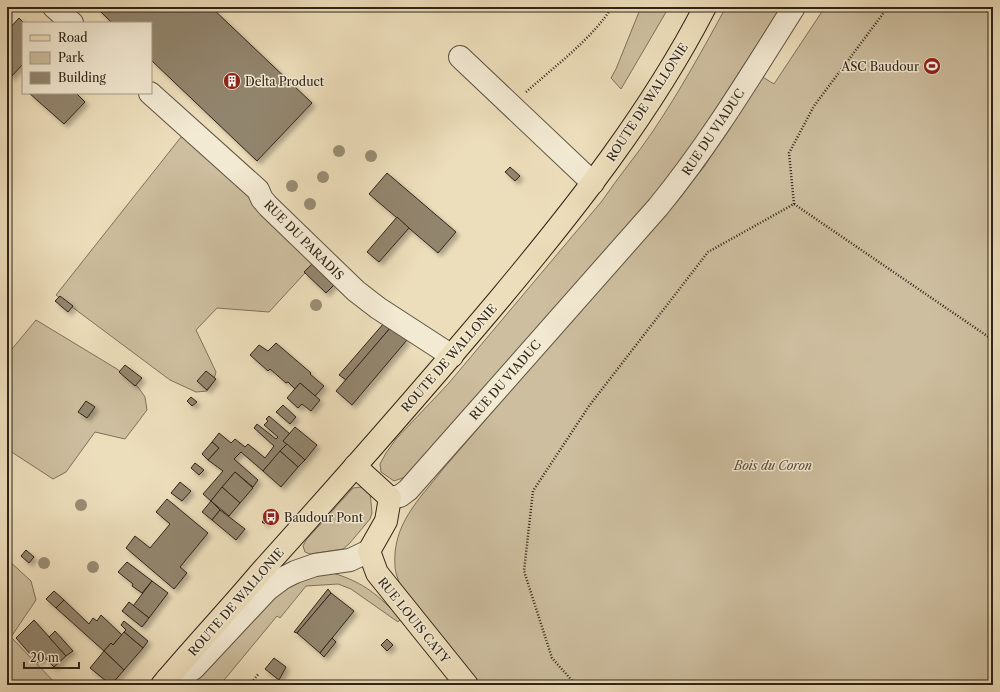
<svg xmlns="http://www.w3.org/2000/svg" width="1000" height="692" viewBox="0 0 1000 692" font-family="'Libre Caslon Text',serif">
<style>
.green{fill:#cdbe9f;stroke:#7e715c}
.building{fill:#92856d;stroke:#2f2419;filter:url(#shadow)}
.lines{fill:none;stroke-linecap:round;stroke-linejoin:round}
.minor-casing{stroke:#5e5242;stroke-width:24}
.major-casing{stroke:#2f2419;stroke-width:24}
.path{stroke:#2f2419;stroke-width:2.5;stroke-dasharray:1 2;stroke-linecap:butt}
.minor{stroke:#f3ead3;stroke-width:22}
.major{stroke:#eddebb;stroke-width:22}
.tree{fill:#9a8d74}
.labels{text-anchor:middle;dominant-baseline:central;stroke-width:3;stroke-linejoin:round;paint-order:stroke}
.poi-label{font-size:12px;fill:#2f2419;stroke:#f3ead3;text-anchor:start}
.street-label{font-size:12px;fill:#2f2419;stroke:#f3ead3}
.park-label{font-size:12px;font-style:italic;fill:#564a3a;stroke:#f3ead3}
</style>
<defs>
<filter id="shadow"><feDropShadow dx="3.5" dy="3.5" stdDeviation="2" flood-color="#0004"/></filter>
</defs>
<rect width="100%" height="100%" fill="#eddebb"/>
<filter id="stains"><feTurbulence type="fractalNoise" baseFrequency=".005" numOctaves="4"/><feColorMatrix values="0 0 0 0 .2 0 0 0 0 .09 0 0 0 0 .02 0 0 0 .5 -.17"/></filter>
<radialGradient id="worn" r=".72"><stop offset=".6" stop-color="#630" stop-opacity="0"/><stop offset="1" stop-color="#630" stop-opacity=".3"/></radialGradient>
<g class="green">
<path d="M641,7H669L621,89L611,78L616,69Z"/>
<path d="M726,7H781L680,164L648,202L408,476L394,481L381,472L380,464L386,453L396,439L448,384L602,201C618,177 637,155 653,131C680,91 703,49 726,7Z"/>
<path d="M825,7H993V685H477L401,587C399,581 395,573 395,566C392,524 419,500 443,469L704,167L761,76L774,84Z"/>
<path d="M185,132L316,261L269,312L217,308L196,330L216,372L213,382L207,391L196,392L170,380L56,295Z"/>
<path d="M36,320L117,369L138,387L145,397L147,410L125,439L95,432L66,472L53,479L7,449V355Z"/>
<path d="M361,487L367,488L370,492L372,513L370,519L349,544L343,549L310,554L305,552L303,546L306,540L353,488Z"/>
<path d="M7,559L31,581L36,600L11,637L57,685H7Z"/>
<path d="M333,573C365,583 378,595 401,619L398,622L351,589L338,584L306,586L280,618L277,616L220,685H193L194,681L269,595L288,581Z"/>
</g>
<g class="building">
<path d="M96,7H211L312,103L257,161L151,60V23H112Z"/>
<path d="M19,18L24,23H23V64L11,77L7,74V31Z"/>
<path d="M29,93H76L85,102L64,124Z"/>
<path d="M510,167L520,176L515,181L505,172Z"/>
<path d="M387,173L456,232L438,253L369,194Z"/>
<path d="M397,217L409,228L379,262L367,252Z"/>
<path d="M313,263L335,284L326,293L304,272Z"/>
<path d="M60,296L73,306L68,312L55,301Z"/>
<path d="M384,323L391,327L346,380L339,375Z"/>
<path d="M391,327L407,340L352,405L336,391Z"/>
<path d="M276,343L311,373L310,374L324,386L315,396L300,383L295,389L288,382L286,383L270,369L268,371L250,355L259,345L268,351Z"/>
<path d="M125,365L142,378L135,386L119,372Z"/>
<path d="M206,371L216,379L207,390L197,381Z"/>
<path d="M300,383L320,400L311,411L302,404L298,408L287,398Z"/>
<path d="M191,397L197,402L192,406L187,401Z"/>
<path d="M86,401L95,407L87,418L78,412Z"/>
<path d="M283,405L296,417L290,424L276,412Z"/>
<path d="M269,416L290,434L283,441L287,444L263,471L241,452L234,459L258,480L253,487L235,472L211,501L203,494L223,471L208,460L219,448L212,442L219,433L231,443L235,439L245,447L248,444L265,458L274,446L254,428L257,424L276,439L278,437L264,425L268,421L266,419Z"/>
<path d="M295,427L317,445L305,460L283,441Z"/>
<path d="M212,442L219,448L208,460L202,454Z"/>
<path d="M287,444L305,460L298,467L280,451Z"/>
<path d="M280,451L298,467L281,487L263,471Z"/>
<path d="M195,463L204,470L199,475L191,468Z"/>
<path d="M235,472L253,488L240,503L222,487Z"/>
<path d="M180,482L191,491L182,501L171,493Z"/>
<path d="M222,487L240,503L229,516L211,501Z"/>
<path d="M167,499L208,533L180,567L187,573L174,589L126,548L135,536L150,548L170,524L156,512Z"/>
<path d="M211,501L220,510L212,520L202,512Z"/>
<path d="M220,510L245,529L236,540L212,520Z"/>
<path d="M267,516L270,519L265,524L262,522Z"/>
<path d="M26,550L34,557L29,563L21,556Z"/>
<path d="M127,562L152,581L142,593L132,586L133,584L118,572Z"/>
<path d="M152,581L168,593L149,618L133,606Z"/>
<path d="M328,589L331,593L297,633L294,632Z"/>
<path d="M54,591L64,600L56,608L46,599Z"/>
<path d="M331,593L354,611L320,653L297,633Z"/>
<path d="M64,600L89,624L93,618L97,621L101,615L122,635L113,645L111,643L104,651L56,608Z"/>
<path d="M129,602L149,618L142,627L122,611Z"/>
<path d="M34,620L66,656L54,667L44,657L38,663L16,638Z"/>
<path d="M124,621L148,641L143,648L124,632L126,630L121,625Z"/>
<path d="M55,631L73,651L66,656L49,637Z"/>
<path d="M124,632L143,648L124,670L104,651L111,643L113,645Z"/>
<path d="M332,638L336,642L324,657L320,653Z"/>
<path d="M387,639L393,645L387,651L381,645Z"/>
<path d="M104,651L124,670L111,685L90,668Z"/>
<path d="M274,658L286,667L279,680L265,669Z"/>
</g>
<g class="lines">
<defs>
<g id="minor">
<path d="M54,7L72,23"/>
<path d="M460,57L593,183"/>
<path d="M150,93L258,190L262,199L268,206L356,291L378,308L452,356"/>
<path d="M390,498L400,496L408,490L658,207C709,145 751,75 794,7"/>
<path d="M167,679L184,675L194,668L267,590L283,578L295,572L315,565L350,560L369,551"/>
</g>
<g id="major">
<path d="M355,466L390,498L386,521L369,551L377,573L467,685"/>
<path d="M162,685C194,647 228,611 260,573C342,482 423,390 502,296C577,206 651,112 705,7"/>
</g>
</defs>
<use href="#minor" class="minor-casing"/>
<use href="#major" class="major-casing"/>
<g class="path">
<path d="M526,92C554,67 593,38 612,7"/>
<path d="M794,204L789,153L814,106L888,7"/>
<path d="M250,685L259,673"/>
<path d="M576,685L552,658L524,571L533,491L589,406L708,252L794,204L993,340"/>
</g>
<use href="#minor" class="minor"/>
<use href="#major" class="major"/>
</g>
<g class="tree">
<circle cx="339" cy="151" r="6"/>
<circle cx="371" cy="156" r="6"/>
<circle cx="323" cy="177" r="6"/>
<circle cx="292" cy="186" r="6"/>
<circle cx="310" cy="204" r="6"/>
<circle cx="316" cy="305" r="6"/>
<circle cx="81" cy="505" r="6"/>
<circle cx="44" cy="563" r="6"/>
<circle cx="93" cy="567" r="6"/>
</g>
<defs>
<symbol id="stadium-disc" viewBox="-11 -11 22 22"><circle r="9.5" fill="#8f2418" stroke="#f3ead3"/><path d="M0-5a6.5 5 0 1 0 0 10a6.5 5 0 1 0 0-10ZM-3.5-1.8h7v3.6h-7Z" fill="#fff"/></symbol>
<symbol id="building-disc" viewBox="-11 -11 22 22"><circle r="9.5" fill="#8f2418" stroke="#f3ead3"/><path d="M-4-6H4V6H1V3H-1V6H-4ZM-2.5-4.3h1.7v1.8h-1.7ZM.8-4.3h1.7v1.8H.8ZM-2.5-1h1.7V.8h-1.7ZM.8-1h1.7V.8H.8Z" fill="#fff"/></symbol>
<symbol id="bus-disc" viewBox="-11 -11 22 22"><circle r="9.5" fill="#8f2418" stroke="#f3ead3"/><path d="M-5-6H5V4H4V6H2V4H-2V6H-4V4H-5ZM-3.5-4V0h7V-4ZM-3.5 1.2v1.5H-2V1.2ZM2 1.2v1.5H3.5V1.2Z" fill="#fff"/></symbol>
</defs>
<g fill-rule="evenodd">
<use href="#stadium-disc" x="922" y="56" width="20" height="20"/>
<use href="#building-disc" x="222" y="71" width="20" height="20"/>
<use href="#bus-disc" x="261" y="507" width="20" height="20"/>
</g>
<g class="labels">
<g class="poi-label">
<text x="919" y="66" text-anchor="end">ASC Baudour</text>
<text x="245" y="81">Delta Product</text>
<text x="284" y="517">Baudour Pont</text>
</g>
<g class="street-label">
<text transform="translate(647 102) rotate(-57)">ROUTE DE WALLONIE</text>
<text transform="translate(713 132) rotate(-56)">RUE DU VIADUC</text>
<text transform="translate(304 240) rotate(45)">RUE DU PARADIS</text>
<text transform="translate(449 358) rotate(-49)">ROUTE DE WALLONIE</text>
<text transform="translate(505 380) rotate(-49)">RUE DU VIADUC</text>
<text transform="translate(236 602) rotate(-49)">ROUTE DE WALLONIE</text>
<text transform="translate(414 620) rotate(51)">RUE LOUIS CATY</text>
</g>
<g class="park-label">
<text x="773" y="465">Bois du Coron</text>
</g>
</g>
<rect width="1000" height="692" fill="none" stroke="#eddebb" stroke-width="24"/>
<rect x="8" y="8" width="984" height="676" fill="none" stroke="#2f2419" stroke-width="2"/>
<rect x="12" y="12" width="976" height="668" fill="none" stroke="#2f2419"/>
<rect x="22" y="22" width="130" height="72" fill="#f3ead3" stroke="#a59b89"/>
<rect x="30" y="35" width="20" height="6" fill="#eddebb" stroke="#a59b89"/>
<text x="58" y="42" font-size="12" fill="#2f2419">Road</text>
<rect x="30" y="52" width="20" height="12" fill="#cdbe9f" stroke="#a59b89"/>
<text x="58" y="62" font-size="12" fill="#2f2419">Park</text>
<rect x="30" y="72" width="20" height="12" fill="#92856d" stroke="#a59b89"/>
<text x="58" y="82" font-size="12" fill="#2f2419">Building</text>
<path d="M24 662v6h55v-6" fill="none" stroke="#2f2419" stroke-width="2"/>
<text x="30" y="662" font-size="12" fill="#2f2419" stroke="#f3ead3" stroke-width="3" paint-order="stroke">20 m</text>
<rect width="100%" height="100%" filter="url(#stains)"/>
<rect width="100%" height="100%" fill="url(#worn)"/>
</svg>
